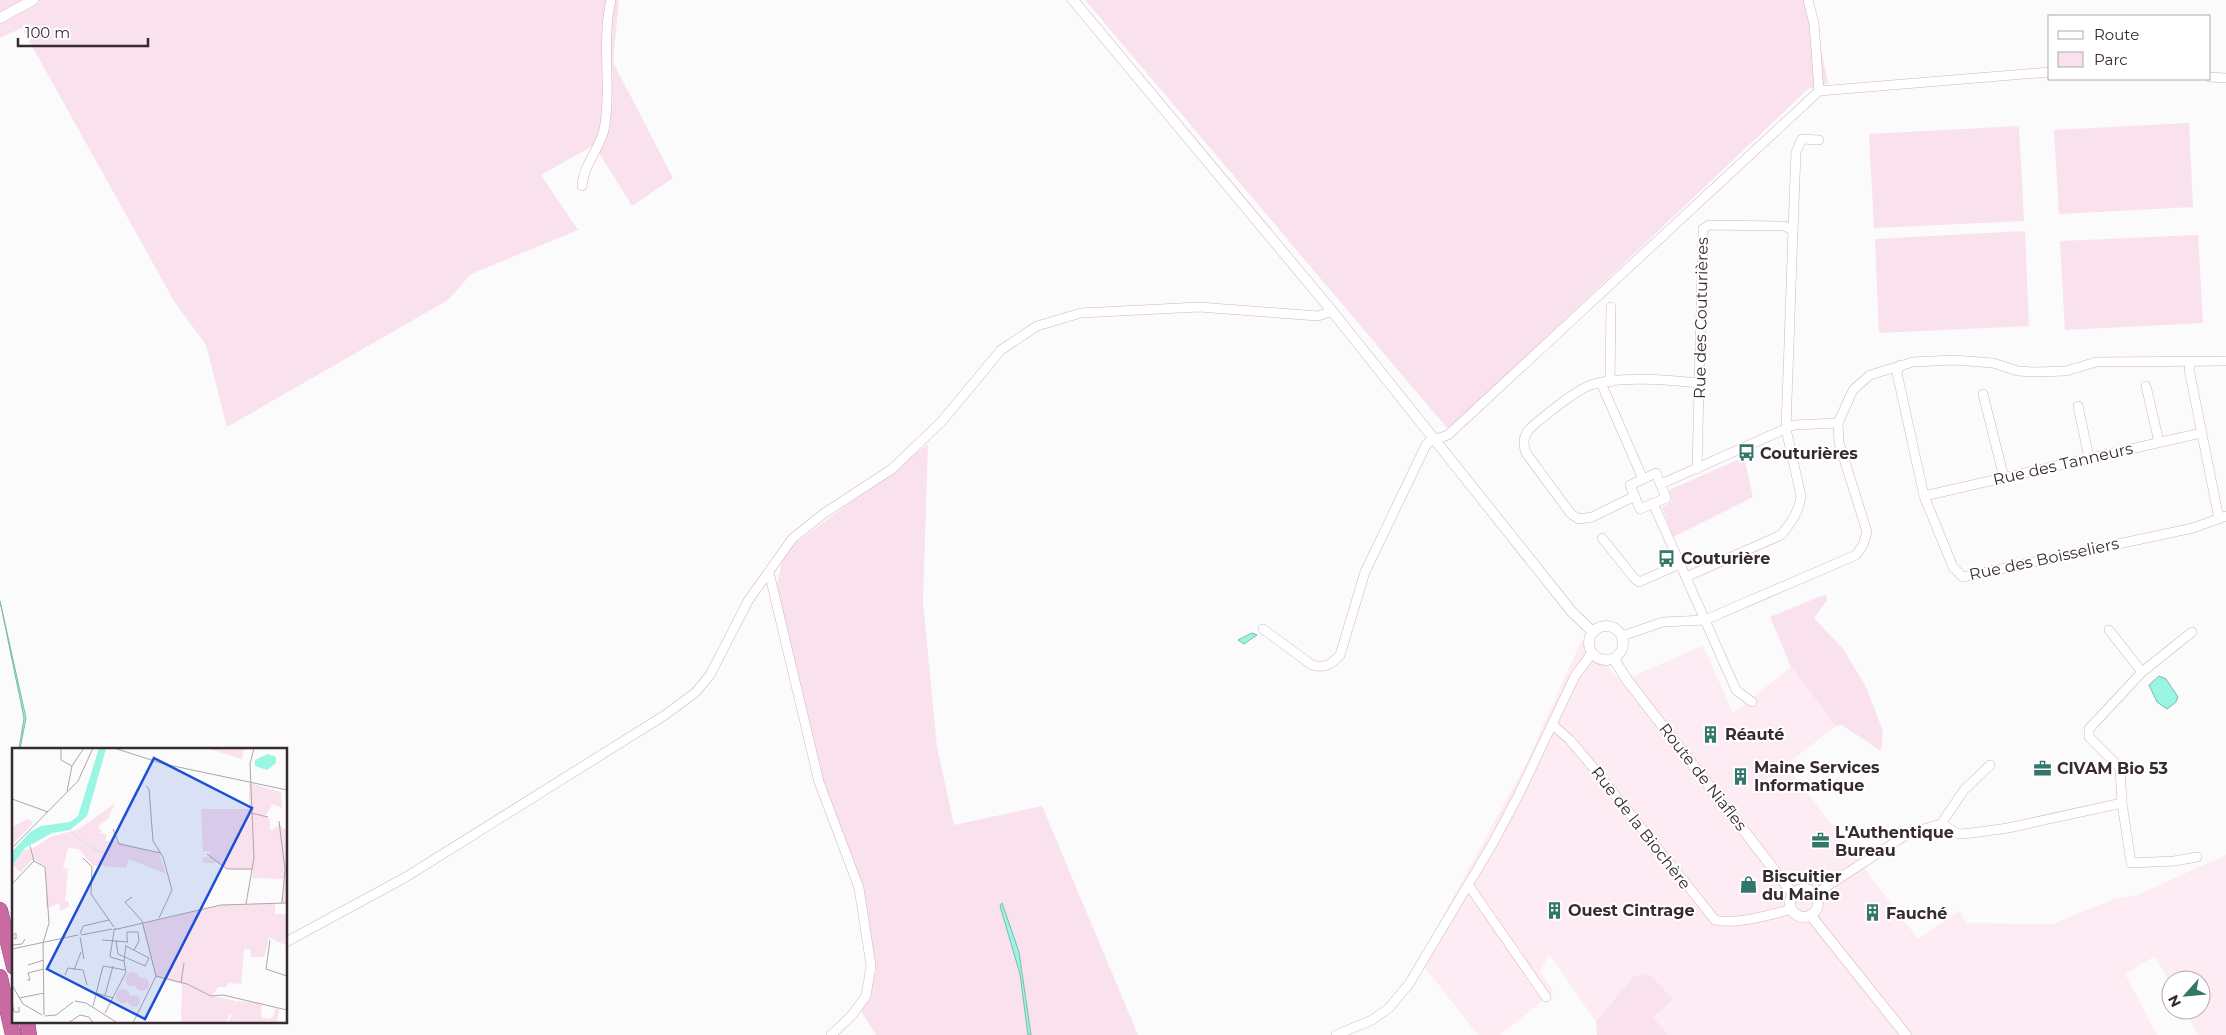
<svg xmlns="http://www.w3.org/2000/svg" width="2226" height="1035" viewBox="0 0 2226 1035" font-family="Montserrat,sans-serif">
<style>
.built{fill:#fdecf4}
.green{fill:#f9e1ed}
.water{fill:#9af6e3;stroke:#7cb9ae}
.lines{fill:none;stroke-linecap:round;stroke-linejoin:round}
.minor-casing{stroke:#d4b3c4;stroke-width:10}
.tertiary-casing{stroke:#d4b3c4;stroke-width:11}
.motorway-casing{stroke:#96547a;stroke-width:16}
.minor{stroke:#fff;stroke-width:9}
.tertiary{stroke:#fff;stroke-width:10}
.motorway{stroke:#c96aa2;stroke-width:15}
.labels{text-anchor:middle;dominant-baseline:central;stroke-width:4;stroke-linejoin:round;paint-order:stroke}
.street-label{font-size:16px;fill:#372a31;stroke:#fff}
.poi-label{font-size:16px;font-weight:bold;fill:#372a31;stroke:#fff;text-anchor:start}
.inset-road{fill:none;stroke:#ada7aa;stroke-width:1}
.view{fill:#1d4ed8;fill-opacity:0.15;stroke:#1d4ed8;stroke-width:2.5}
.inset-edge{fill:none;stroke:#372a31;stroke-width:2.5}
</style>
<rect width="100%" height="100%" fill="#fbfbfb"/>
<path class="built" d="M1582,639L1621,681L1703,646L1733,713L1791,667L1836,726L1786,765L1918,939L1960,910L1966,923L2052,924L2114,899L2137,895L2226,855V1035H2198L2185,1010H2201V980H2171V984L2155,956L2125,974L2157,1035H1668L1653,1017L1634,976L1596,1022L1549,954L1540,972L1554,992L1500,1035H1478L1419,960L1526,764Z"/>
<g class="green">
<path d="M0,0H619L613,62L673,178L632,206L594,145L541,175L578,230L471,274L448,300L227,427L206,345L174,301L22,28L0,38Z"/>
<path d="M1085,0H1811L1828,83L1808,89L1466,413L1447,428Z"/>
<path d="M2189,123L2193,207L2059,214L2054,130Z"/>
<path d="M2019,126L2024,221L1874,228L1869,134Z"/>
<path d="M2025,231L2029,326L1879,333L1875,239Z"/>
<path d="M2198,235L2203,323L2065,330L2060,241Z"/>
<path d="M928,444L923,602L937,747L954,825L1042,806L1138,1035H876L861,1011L876,972L861,890L816,760L776,590L784,552Z"/>
<path d="M1744,457L1753,497L1673,537L1662,507L1672,501L1669,490Z"/>
<path d="M1826,594L1827,600L1814,618L1843,649L1865,685L1883,731L1881,751L1842,725L1836,726L1791,667L1770,617Z"/>
<path d="M1650,975L1673,999L1653,1017L1668,1035H1597L1596,1022L1634,976Z"/>
</g>
<g class="water">
<path d="M0,601L26,718L20,749H19L24,718Z"/>
<path d="M1252,633L1257,635L1244,644L1238,640Z"/>
<path d="M2159,676L2166,679L2178,697L2176,702L2167,709L2157,702L2149,685Z"/>
<path d="M1002,903L1019,952L1031,1035H1028L1020,974L1000,906Z"/>
</g>
<g class="lines">
<defs>
<g id="minor">
<path d="M1808,0L1814,23L1819,91"/>
<path d="M2210,77L2226,78"/>
<path d="M1819,91L2050,72"/>
<path d="M582,186C583,166 599,150 604,130C612,87 601,43 611,0"/>
<path d="M1793,230L1796,152L1802,139L1819,140"/>
<path d="M2191,362L2189,369L2219,519"/>
<path d="M1900,365L1897,373L1924,496L1953,567L1963,577L2193,528L2226,516"/>
<path d="M1610,382L1611,307"/>
<path d="M1601,383L1643,479"/>
<path d="M2146,386L2159,442"/>
<path d="M1983,394L2004,478"/>
<path d="M2078,406L2089,458"/>
<path d="M1656,473L1666,498L1640,509L1630,485Z"/>
<path d="M1661,484L1794,425L1838,423"/>
<path d="M1635,496L1592,517L1579,519L1571,514L1526,453C1520,436 1528,429 1541,419C1556,407 1571,394 1588,386C1616,375 1669,380 1699,383"/>
<path d="M1924,496L2201,433"/>
<path d="M1653,503L1736,690L1752,702"/>
<path d="M1602,538L1634,578L1639,582L1680,564"/>
<path d="M769,572L819,782L859,888L871,966L866,996L852,1015L831,1035"/>
<path d="M1686,577L1781,535C1791,523 1799,512 1801,496L1786,429L1793,230L1784,226L1709,225L1703,229L1697,469"/>
<path d="M1263,629L1312,665C1325,669 1331,664 1340,655L1365,572L1426,445L1430,441L1448,435L1819,91"/>
<path d="M2109,630L2142,672"/>
<path d="M2192,632L2142,672L2089,729V737L2120,768L2122,803L2131,863L2174,861L2197,857"/>
<path d="M1622,636L1663,622L1705,620L1856,555L1863,545L1867,532L1839,443L1838,423L1853,390L1870,375L1913,362L1954,360L1993,363L2018,371L2036,372L2066,371L2096,362L2226,361"/>
<path d="M1553,725L1570,740L1596,771L1715,920C1734,925 1772,915 1791,909"/>
<path d="M1941,824L1959,834L1972,833L2008,828L2122,803"/>
<path d="M1469,886L1546,997"/>
<path d="M1815,894L1909,833L1941,824L1964,790L1990,765"/>
<path d="M286,942L406,877L665,715L696,692L710,675L748,601L792,539L823,514L892,469L942,421L1001,350L1037,326L1081,313L1199,307L1318,316L1332,311"/>
<path d="M1336,1035L1372,1020L1389,1008L1409,984L1493,843L1519,794L1575,676L1592,653"/>
</g>
<g id="tertiary">
<path d="M1073,0L1332,311L1572,612L1593,632"/>
<path d="M0,18L33,0"/>
<circle cx="1606" cy="643" r="17"/>
<path d="M1614,659L1627,680L1793,894"/>
<circle cx="1804" cy="903" r="14"/>
<path d="M1811,916L1906,1035"/>
</g>
<g id="motorway">
<path d="M0,910L14,967"/>
<path d="M0,977L13,1035"/>
<path d="M27,1021L29,1035"/>
</g>
</defs>
<use href="#minor" class="minor-casing"/>
<use href="#tertiary" class="tertiary-casing"/>
<use href="#motorway" class="motorway-casing"/>
<use href="#minor" class="minor"/>
<use href="#tertiary" class="tertiary"/>
<use href="#motorway" class="motorway"/>
</g>
<defs>
<symbol id="bus-bare" viewBox="-9 -9 18 18"><path d="M-5-6H5V4H4V6H2V4H-2V6H-4V4H-5ZM-3.5-4V0h7V-4ZM-3.5 1.2v1.5H-2V1.2ZM2 1.2v1.5H3.5V1.2Z" fill="#33776a" stroke="#fff" stroke-width="2.5" paint-order="stroke"/></symbol>
<symbol id="building-bare" viewBox="-9 -9 18 18"><path d="M-4-6H4V6H1V3H-1V6H-4ZM-2.5-4.3h1.7v1.8h-1.7ZM.8-4.3h1.7v1.8H.8ZM-2.5-1h1.7V.8h-1.7ZM.8-1h1.7V.8H.8Z" fill="#33776a" stroke="#fff" stroke-width="2.5" paint-order="stroke"/></symbol>
<symbol id="office-bare" viewBox="-9 -9 18 18"><path d="M-6-3h4V-5.5h4V-3h4V5H-6ZM-1-4.5V-3h2v-1.5ZM-6 0V1H6V0Z" fill="#33776a" stroke="#fff" stroke-width="2.5" paint-order="stroke"/></symbol>
<symbol id="shop-bare" viewBox="-9 -9 18 18"><path d="M-5-2.5h2.3a2.7 3.5 0 0 1 5.4 0H5L5.5 6h-11ZM-1.5-2.5h3a1.5 2.3 0 0 0-3 0Z" fill="#33776a" stroke="#fff" stroke-width="2.5" paint-order="stroke"/></symbol>
</defs>
<g fill-rule="evenodd">
<use href="#bus-bare" x="1734" y="440" width="25" height="25"/>
<use href="#bus-bare" x="1654" y="546" width="25" height="25"/>
<use href="#building-bare" x="1698" y="722" width="25" height="25"/>
<use href="#office-bare" x="2030" y="756" width="25" height="25"/>
<use href="#building-bare" x="1728" y="764" width="25" height="25"/>
<use href="#office-bare" x="1808" y="828" width="25" height="25"/>
<use href="#shop-bare" x="1736" y="872" width="25" height="25"/>
<use href="#building-bare" x="1542" y="898" width="25" height="25"/>
<use href="#building-bare" x="1860" y="900" width="25" height="25"/>
</g>
<g class="labels">
<g class="street-label">
<text transform="translate(1701 318) rotate(-89)">Rue des Couturières</text>
<text transform="translate(2063 464) rotate(-13)">Rue des Tanneurs</text>
<text transform="translate(2044 559) rotate(-12)">Rue des Boisseliers</text>
<text transform="translate(1703 777) rotate(52)">Route de Niafles</text>
<text transform="translate(1641 828) rotate(52)">Rue de la Biochère</text>
</g>
<g class="poi-label">
<text x="1760" y="453">Couturières</text>
<text x="1681" y="558">Couturière</text>
<text x="1725" y="734">Réauté</text>
<text x="1754" y="767">Maine Services<tspan x="1754" dy="18">Informatique</tspan></text>
<text x="2057" y="768">CIVAM Bio 53</text>
<text x="1835" y="832">L'Authentique<tspan x="1835" dy="18">Bureau</tspan></text>
<text x="1762" y="876">Biscuitier<tspan x="1762" dy="18">du Maine</tspan></text>
<text x="1568" y="910">Ouest Cintrage</text>
<text x="1886" y="913">Fauché</text>
</g>
</g>
<g transform="translate(12 748)">
<rect width="275" height="275" fill="#fbfbfb"/>
<path d="M195,0H240L232,2L230,11ZM237,35L269,44L270,60L261,56L253,68L258,71V83L268,77L275,83V155L269,154L272,131L240,130L241,122L215,121L205,115H191L190,110L198,109V103L191,104L189,61H237ZM103,55L96,71L86,78L91,85L80,82L95,87L93,93H103L147,105L154,126L117,111L114,120L80,117L67,101L56,100L51,120L56,121L53,153H56L58,158L48,163L47,155L34,161V119L22,111L8,124L1,117L12,102L20,101L38,89L67,81ZM16,71L21,75L0,97V79ZM263,155V166H275V198L257,189L252,209H239L238,201H232L229,236L216,235L214,239H206L200,248L224,253L221,259L225,253L250,255L249,269L256,271L261,269L264,260L267,261L265,275H215L219,268L223,271L218,266L214,275H169L170,236L144,229L130,176L211,157ZM113 231a7 7 0 1 1 14 0a7 7 0 1 1-14 0ZM123 236a7 7 0 1 1 14 0a7 7 0 1 1-14 0ZM104 248a7 7 0 1 1 14 0a7 7 0 1 1-14 0ZM116 253a6 6 0 1 1 12 0a6 6 0 1 1-12 0Z" fill="#f9e1ed"/>
<path d="M87,0H94L92,8L75,68L58,82L68,92L71,93L85,102L91,107L107,111L91,107L69,92L58,82L40,85L13,100L0,118V104L18,84L29,78L58,74L66,68ZM256,6L264,9V15L255,22L243,18V12Z" fill="#9af6e3"/>
<path class="inset-road" d="M49,0V12L60,18M102,0L152,16L275,42M134,38L137,41L141,93L151,109L160,142L147,170M55,43L60,18L72,0M0,51L36,64M239,65L256,69M267,73L273,121L270,155M101,81L107,96L149,105M18,98L22,113M0,100L66,33L81,0M195,106L215,121H240M71,110L80,119L79,146L102,179M0,136L22,113L33,119L37,175L31,195L32,267M120,149L113,154L130,173L144,228M234,156L242,110L238,16L242,0M104,180L101,182L209,157L275,155M102,183L98,209L112,213M68,186L71,178L97,172M69,187L100,181M0,188L4,185V191L0,189M68,189L72,211M115,191V184H126L127,193L122,202M90,192L116,194L115,191M104,192L106,206L133,218L137,210L114,198M258,192L254,221L275,228M0,197L10,196L13,191M0,201L66,187M112,213L114,197M16,217L32,212M62,222L69,204M53,227L56,220L71,222L75,237M144,228L175,236L199,248L211,247L275,262M15,232H18L16,225L32,221M169,235L172,215M0,237L11,256L30,267M84,245L101,250M93,247L101,218M7,250L32,245M63,253L74,255L104,274M0,255L2,264H7V259M81,258L91,218L114,222M93,265L114,224L112,213M33,268L44,267L61,254M56,275L68,267L77,269L81,275M121,275L144,228"/>
<path class="view" d="M142,10L240,60L133,271L35,221Z"/>
<rect width="275" height="275" class="inset-edge"/>
</g>
<rect x="2048" y="15" width="162" height="65" fill="#ffffff" stroke="#afaaad"/>
<rect x="2058" y="31" width="25" height="8" fill="#ffffff" stroke="#afaaad"/>
<text x="2094" y="40" font-size="15" fill="#372a31">Route</text>
<rect x="2058" y="52" width="25" height="15" fill="#f9e1ed" stroke="#afaaad"/>
<text x="2094" y="65" font-size="15" fill="#372a31">Parc</text>
<g transform="translate(2186 995) rotate(243)"><circle r="24" fill="#ffffff" stroke="#afaaad"/>
<path d="M0-4L9 19L0 12L-9 19Z" fill="#33776a"/>
<text y="-8" font-size="14" font-weight="bold" text-anchor="middle" fill="#372a31">N</text>
</g>
<path d="M18 38v8h130v-8" fill="none" stroke="#372a31" stroke-width="2.5"/>
<text x="25" y="38" font-size="15" fill="#372a31" stroke="#ffffff" stroke-width="4" paint-order="stroke">100 m</text>
</svg>
